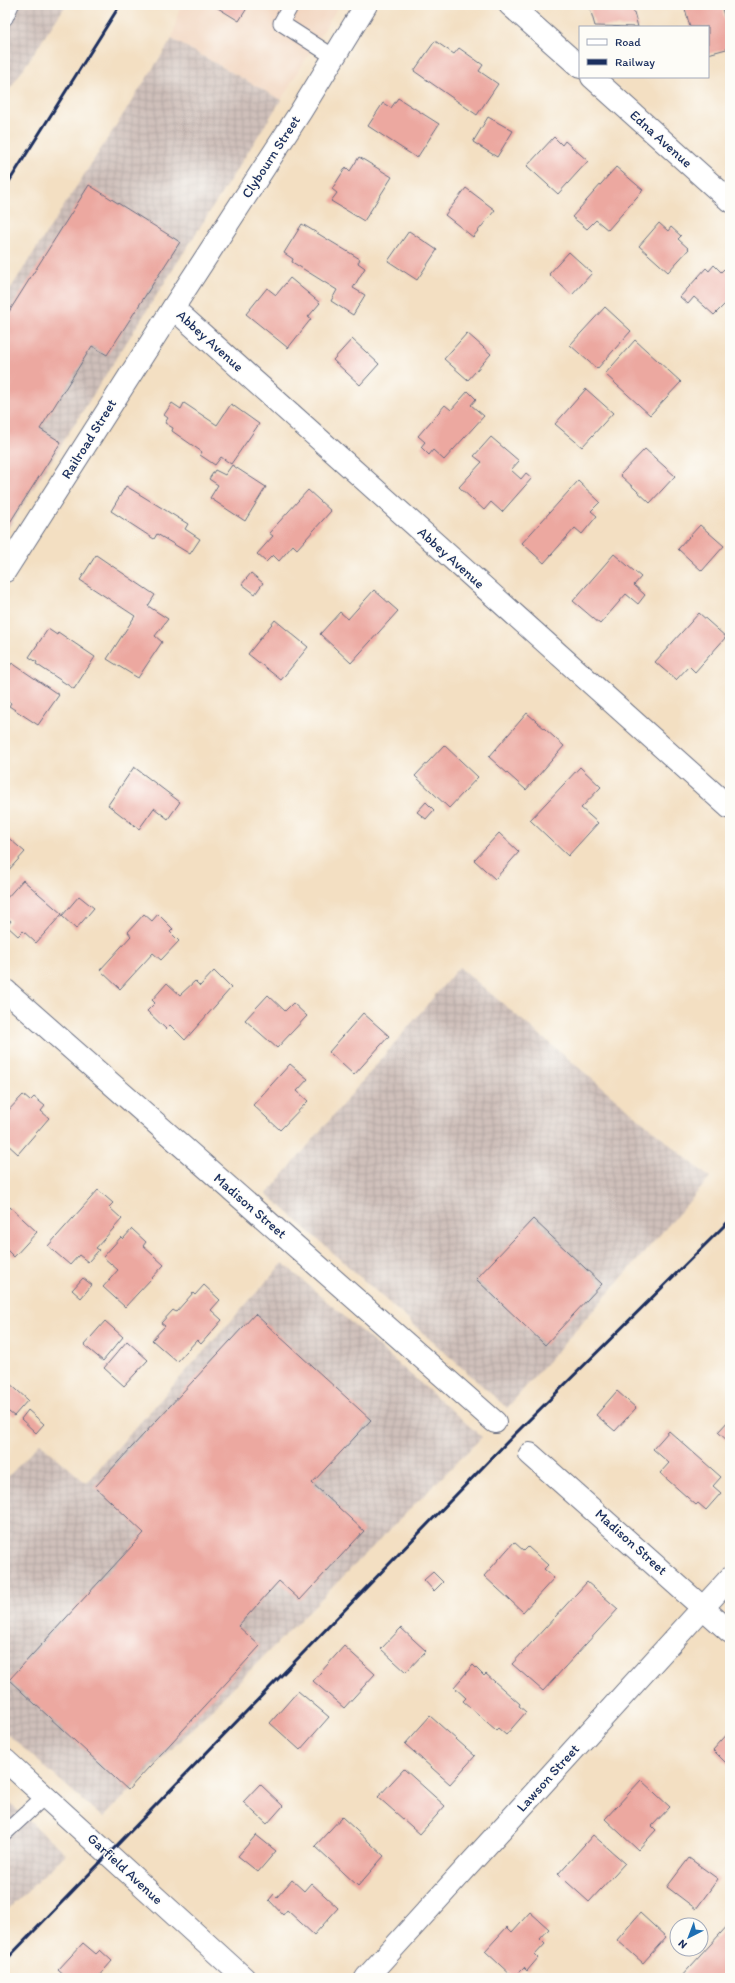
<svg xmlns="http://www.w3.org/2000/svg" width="735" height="1983" viewBox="0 0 735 1983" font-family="Itim,sans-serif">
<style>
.built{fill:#f2d4be}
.industrial{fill:url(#industrial-grid)}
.building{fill:#eca8a0}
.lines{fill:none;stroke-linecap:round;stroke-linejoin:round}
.lane-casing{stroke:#676d81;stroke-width:17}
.street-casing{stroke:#676d81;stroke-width:24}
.lane{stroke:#fff;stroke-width:15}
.street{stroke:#fff;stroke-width:22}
.rail{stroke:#1b2f5e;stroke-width:3}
.labels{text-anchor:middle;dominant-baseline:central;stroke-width:3;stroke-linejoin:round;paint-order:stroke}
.street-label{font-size:14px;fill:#1b2f5e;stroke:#fdfcf7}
</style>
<defs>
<pattern id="industrial-grid" width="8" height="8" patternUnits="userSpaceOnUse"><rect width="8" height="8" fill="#cfc0ba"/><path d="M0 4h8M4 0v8" fill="none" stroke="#b1a5a2"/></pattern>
</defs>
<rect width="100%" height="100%" fill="#fdfcf7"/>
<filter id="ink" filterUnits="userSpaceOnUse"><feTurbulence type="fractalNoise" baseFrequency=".025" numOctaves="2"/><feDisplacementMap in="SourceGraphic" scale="8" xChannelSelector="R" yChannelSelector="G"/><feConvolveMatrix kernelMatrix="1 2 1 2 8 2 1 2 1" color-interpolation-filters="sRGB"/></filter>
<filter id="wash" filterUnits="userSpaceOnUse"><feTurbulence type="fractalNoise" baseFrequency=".012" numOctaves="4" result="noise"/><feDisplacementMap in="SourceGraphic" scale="16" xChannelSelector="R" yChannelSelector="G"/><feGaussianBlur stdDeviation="0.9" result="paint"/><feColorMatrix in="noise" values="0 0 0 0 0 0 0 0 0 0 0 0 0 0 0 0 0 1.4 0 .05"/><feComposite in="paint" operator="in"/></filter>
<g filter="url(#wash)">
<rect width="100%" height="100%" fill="#f3dfc2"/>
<path class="built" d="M180,5H339L281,100L172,39Z"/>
<g class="industrial">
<path d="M5,5H66L5,96Z"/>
<path d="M172,39L281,100L5,533V297Z"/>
<path d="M459,967L710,1178L507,1408L267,1194Z"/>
<path d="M283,1263L482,1437L103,1818L5,1732V1480L40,1443L86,1483Z"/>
<path d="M5,1799L66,1854L5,1912Z"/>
</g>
<g id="blocks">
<g class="building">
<path d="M213,5H249L239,21Z"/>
<path d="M589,5H632L638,27L595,26Z"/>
<path d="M684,5H721L730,37V48L708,54V27H690Z"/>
<path d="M435,41L454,54L459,48L483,65L479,71L498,84L477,115L414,71Z"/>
<path d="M398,98L439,124L417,158L368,126L383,103L391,108Z"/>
<path d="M488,117L513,131L497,157L473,142Z"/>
<path d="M554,137L562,145L565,141L588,161L558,194L527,166Z"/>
<path d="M359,157L392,177L364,221L331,201L337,193L332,189L346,167L350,171Z"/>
<path d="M616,167L643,190L608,230L596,220L587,229L572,217Z"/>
<path d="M89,185L180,242L107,355L92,346L40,429L61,442L7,527L5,526V318Z"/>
<path d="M466,188L495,210L473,237L445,215Z"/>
<path d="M659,223L668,231L671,227L681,236L678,239L689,249L668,272L639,246Z"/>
<path d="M302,224L360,259L358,263L365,268L353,288L365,295L353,315L331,301L337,290L292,262L293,259L284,253Z"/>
<path d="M409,231L437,250L417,280L388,261Z"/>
<path d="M569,252L592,273L572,295L549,274Z"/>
<path d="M714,265L721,272L724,269L730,275V303L728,301L714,315L694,297L688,304L680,297L706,268L709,271Z"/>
<path d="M290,278L320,303L308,317L311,319L288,348L246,314L267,288L276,295Z"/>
<path d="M605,307L631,331L597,369L570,345Z"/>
<path d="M467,333L491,354L468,380L444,359Z"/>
<path d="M352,339L379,364L360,385L333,360Z"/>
<path d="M635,340L681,382L650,415L605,374Z"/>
<path d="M586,389L613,413L582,447L555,424Z"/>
<path d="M468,391L476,399L471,405L484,416L444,460L433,450L429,455L421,447L425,442L418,436L445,405L451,410Z"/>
<path d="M172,403L181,409L184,403L217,425L231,404L259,424L231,464L221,457L215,465L200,455L202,452L172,431L173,428L165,423L168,418L164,415Z"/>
<path d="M491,437L519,461L511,470L521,479L526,473L532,478L502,512L491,502L484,510L459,487L482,462L474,456Z"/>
<path d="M645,449L675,476L650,503L620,475Z"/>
<path d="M232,465L266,487L245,521L210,498L218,485L209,479L215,470L225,475Z"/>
<path d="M578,481L600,502L591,511L597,516L582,534L575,528L544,563L522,543Z"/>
<path d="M126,486L188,524L185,529L200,539L190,554L157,534L154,539L111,511Z"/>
<path d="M308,490L331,511L297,549L293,545L279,561L273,555L266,562L257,554L273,536L269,533Z"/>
<path d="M700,525L724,546L702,571L678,549Z"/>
<path d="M614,554L641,577L634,585L645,595L638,604L626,594L600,624L573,601Z"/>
<path d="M96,555L155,595L148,606L168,619L155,636L162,642L138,678L107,659L135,616L80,580Z"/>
<path d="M251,573L263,583L255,594L242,584Z"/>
<path d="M374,590L398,611L351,663L320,634L340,612L348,619Z"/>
<path d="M699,613L726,637L695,672L689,666L676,680L655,662Z"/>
<path d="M275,620L308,647L281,680L248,654Z"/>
<path d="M48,629L57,635L58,632L95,657L74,689L36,664L37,662L29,657Z"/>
<path d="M12,663L59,695L38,725L9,706L11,703L5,699V674Z"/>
<path d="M527,713L564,746L526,790L489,757Z"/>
<path d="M444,745L478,777L449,808L415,776Z"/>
<path d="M134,767L180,802L168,819L154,808L139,829L108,805Z"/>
<path d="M580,767L601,787L581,808L598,823L568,856L530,820Z"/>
<path d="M426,802L434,810L426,819L417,812Z"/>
<path d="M499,833L519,852L495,879L474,860Z"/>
<path d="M5,835L25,852L7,872L5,870Z"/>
<path d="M23,880L62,914L36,943L23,931L18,936L7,926L11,921L5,916V900Z"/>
<path d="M79,896L94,908L76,929L62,916Z"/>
<path d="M144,914L152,921L158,914L173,929L170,932L179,941L161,960L153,953L120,989L100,970L131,936L128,932Z"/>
<path d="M214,971L231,988L185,1040L170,1025L166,1029L147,1011L155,1003L152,1000L167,983L180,995L195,981L200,986Z"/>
<path d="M268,995L285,1011L293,1003L307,1016L277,1048L245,1020Z"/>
<path d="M363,1013L389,1036L354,1075L329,1052Z"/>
<path d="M290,1064L308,1079L297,1091L308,1101L280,1130L253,1105Z"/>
<path d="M23,1095L30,1101L34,1097L45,1106L41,1111L49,1118L18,1154L5,1142V1114Z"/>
<path d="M98,1190L113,1203L109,1207L122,1219L96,1248L99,1250L88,1262L79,1255L70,1265L48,1246Z"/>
<path d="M10,1207L37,1232L14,1257L5,1248V1213Z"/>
<path d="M533,1219L602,1284L545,1345L476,1279Z"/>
<path d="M132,1229L146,1242L143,1246L164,1265L125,1307L103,1287L118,1270L103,1257L121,1237L123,1239Z"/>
<path d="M83,1278L92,1285L81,1298L72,1290Z"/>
<path d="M204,1285L220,1300L211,1310L222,1320L201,1344L197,1340L177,1362L152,1340L165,1326L161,1323L173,1310L176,1312L193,1293L195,1295Z"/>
<path d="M255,1314L371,1420L312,1483L364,1531L300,1600L279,1581L238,1626L260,1646L128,1790L9,1680L144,1533L95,1487Z"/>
<path d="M105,1321L123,1337L103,1361L84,1345Z"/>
<path d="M127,1341L148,1360L124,1386L104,1368Z"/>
<path d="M7,1381L28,1400L14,1416L5,1409V1383Z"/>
<path d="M617,1391L636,1408L615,1431L596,1415Z"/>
<path d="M28,1410L44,1424L36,1433L21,1419Z"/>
<path d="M730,1419V1443L718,1432Z"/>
<path d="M669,1431L721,1477L713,1486L721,1493L706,1510L698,1503L696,1505L660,1473L669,1463L653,1449Z"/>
<path d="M514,1542L524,1551L528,1547L548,1565L544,1569L554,1578L523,1612L484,1576Z"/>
<path d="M433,1572L443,1582L434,1591L424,1580Z"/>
<path d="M587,1582L618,1609L543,1691L512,1664Z"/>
<path d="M401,1628L426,1651L406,1672L381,1649Z"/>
<path d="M344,1646L375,1674L344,1708L313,1681Z"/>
<path d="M473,1665L484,1676L486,1674L520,1704L519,1706L526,1712L506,1735L498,1728L496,1730L463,1701L466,1698L454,1687Z"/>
<path d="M298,1691L329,1717L300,1750L270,1723Z"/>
<path d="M430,1716L475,1756L450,1784L405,1744Z"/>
<path d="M730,1731V1767L713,1750Z"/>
<path d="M404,1769L445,1806L420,1834L378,1797Z"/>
<path d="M641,1780L670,1807L652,1826L656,1830L638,1850L605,1819Z"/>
<path d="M260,1784L283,1806L267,1824L243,1802Z"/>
<path d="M342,1817L384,1856L358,1886L315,1846Z"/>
<path d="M256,1835L276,1851L258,1872L238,1856Z"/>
<path d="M593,1835L625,1863L589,1902L558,1874Z"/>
<path d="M689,1858L718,1879L696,1909L667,1887Z"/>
<path d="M292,1880L304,1891L311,1883L338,1908L314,1935L287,1910L283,1915L269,1900L274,1894L277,1897Z"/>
<path d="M530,1912L549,1929L540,1939L545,1944L535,1955L538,1958L527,1971L524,1968L514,1978L485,1951L507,1927L512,1932Z"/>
<path d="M640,1913L666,1937L643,1963L617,1940Z"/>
<path d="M730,1923V1978H680Z"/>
<path d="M83,1943L96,1954L100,1950L112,1961L97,1978H67L58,1970Z"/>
</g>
</g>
</g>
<g filter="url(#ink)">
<use href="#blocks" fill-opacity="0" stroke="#676d81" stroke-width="1"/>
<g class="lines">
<defs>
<g id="lane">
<path d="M291,5L281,23L334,57"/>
<path d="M5,18L11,5"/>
<path d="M5,1833L45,1796"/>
</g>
<g id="street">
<path d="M510,5L580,67"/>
<path d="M592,77L730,201"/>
<path d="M173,308L730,808"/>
<path d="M5,571L173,308L301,111L366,5"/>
<path d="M5,990L495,1422"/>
<path d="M530,1454L730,1632"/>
<path d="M5,1760L244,1978"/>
<path d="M366,1978L730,1578"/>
</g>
</defs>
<use href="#lane" class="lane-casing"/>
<use href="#street" class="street-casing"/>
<use href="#lane" class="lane"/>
<use href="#street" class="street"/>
<g class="rail">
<path d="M5,188L120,5"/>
<path d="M5,1961L512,1437L730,1220"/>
</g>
</g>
</g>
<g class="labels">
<g class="street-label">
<text transform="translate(661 139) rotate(42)">Edna Avenue</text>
<text transform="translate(271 157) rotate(-57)">Clybourn Street</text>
<text transform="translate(210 341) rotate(42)">Abbey Avenue</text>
<text transform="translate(89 439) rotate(-58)">Railroad Street</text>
<text transform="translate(451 558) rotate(42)">Abbey Avenue</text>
<text transform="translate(250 1206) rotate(41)">Madison Street</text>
<text transform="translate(631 1542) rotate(42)">Madison Street</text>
<text transform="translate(548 1778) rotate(-48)">Lawson Street</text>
<text transform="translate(125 1869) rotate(43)">Garfield Avenue</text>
</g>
</g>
<rect width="735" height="1983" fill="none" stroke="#fdfcf7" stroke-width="20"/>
<rect x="579" y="26" width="130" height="52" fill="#fdfcf7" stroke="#a3aaba"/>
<rect x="587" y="39" width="20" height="6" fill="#ffffff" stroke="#a3aaba"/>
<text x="615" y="46" font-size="12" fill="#1b2f5e">Road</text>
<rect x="587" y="59" width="20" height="6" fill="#1b2f5e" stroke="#a3aaba"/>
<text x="615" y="66" font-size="12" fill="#1b2f5e">Railway</text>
<g transform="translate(689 1937) rotate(222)"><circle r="19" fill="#fdfcf7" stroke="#a3aaba"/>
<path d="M0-3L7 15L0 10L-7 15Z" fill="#1f6fb2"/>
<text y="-6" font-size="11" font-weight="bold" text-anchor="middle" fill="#1b2f5e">N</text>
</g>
</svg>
